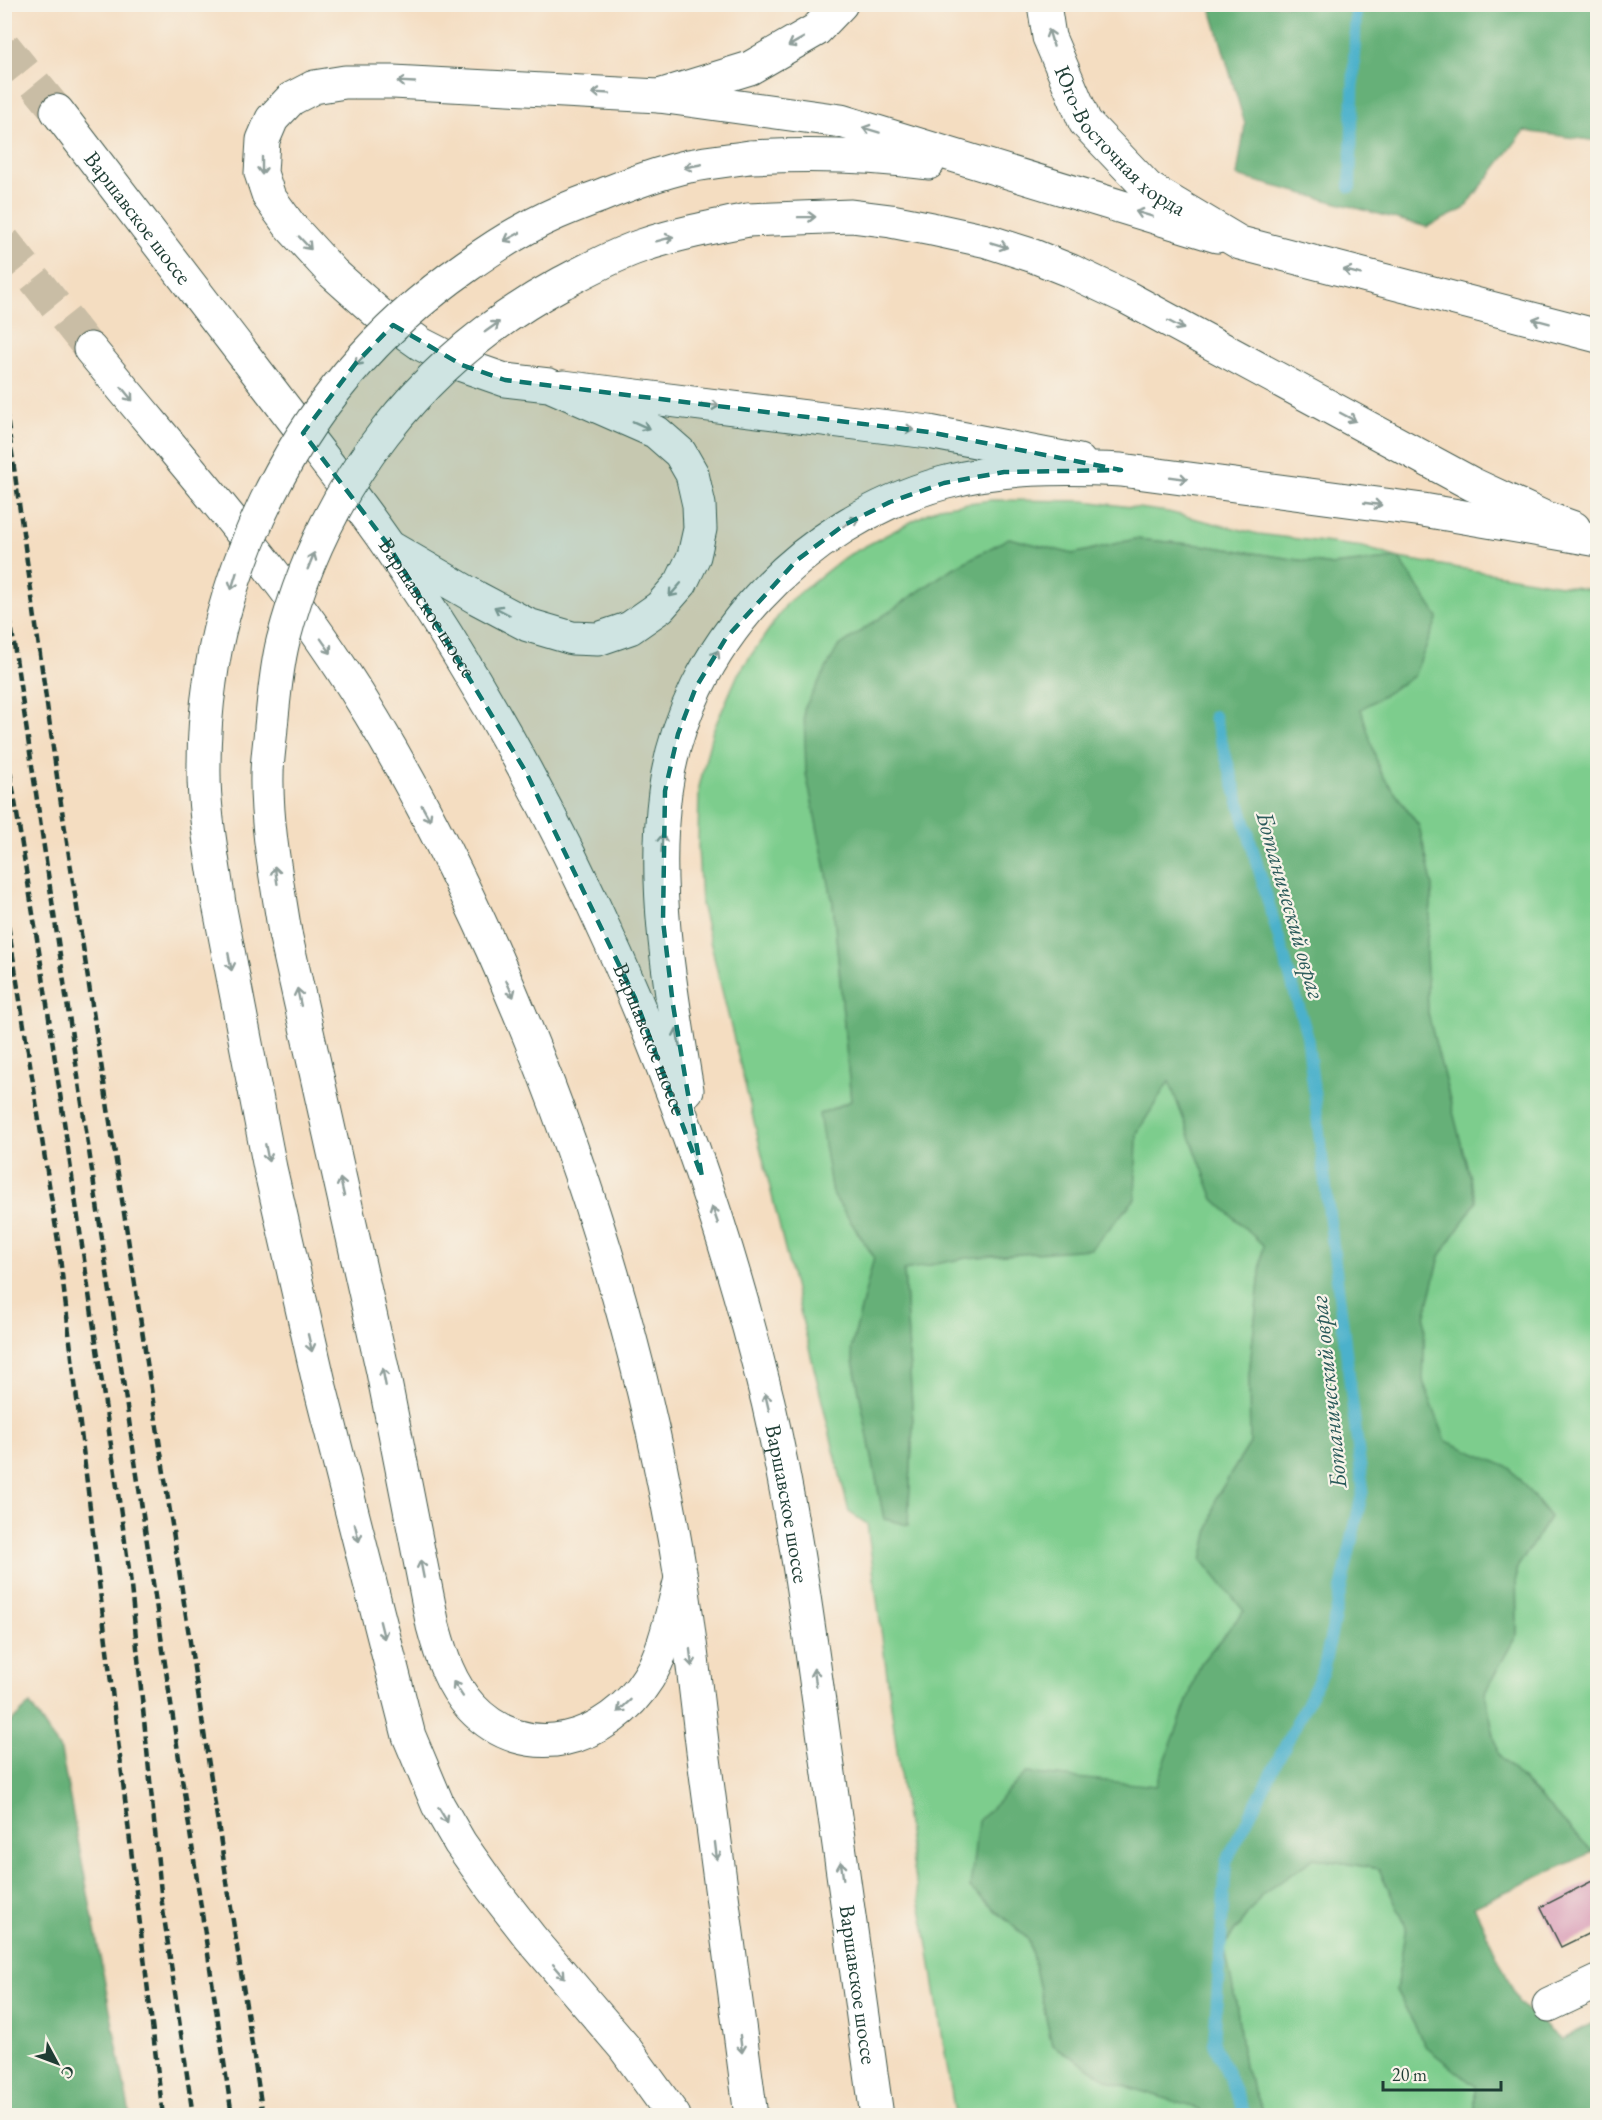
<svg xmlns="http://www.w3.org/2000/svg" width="1602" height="2120" viewBox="0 0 1602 2120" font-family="'EB Garamond',serif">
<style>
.green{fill:#7dcd8d;stroke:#4e8560;stroke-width:1.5}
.forest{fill:#66b078;stroke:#427656;stroke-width:1.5}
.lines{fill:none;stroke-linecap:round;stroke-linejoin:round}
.stream{stroke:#4cb1cb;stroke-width:12}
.building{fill:#d48dae}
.major-tunnel{stroke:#c9bda5;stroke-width:33;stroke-dasharray:33 16;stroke-linecap:butt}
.minor-casing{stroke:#3f5549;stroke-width:35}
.major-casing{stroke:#3f5549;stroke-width:35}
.minor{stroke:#fff;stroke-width:33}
.major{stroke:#fff;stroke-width:33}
.rail{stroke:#1f3d34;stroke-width:4.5;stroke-dasharray:9 4.5;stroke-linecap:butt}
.minor-bridge-casing{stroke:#3f5549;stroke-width:35;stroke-linecap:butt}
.minor-bridge{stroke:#fff;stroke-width:33}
.oneway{stroke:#8f9e9a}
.marked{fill:#0f766e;fill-opacity:0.2;stroke:#0f766e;stroke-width:4.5;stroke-dasharray:12 8;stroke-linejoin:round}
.labels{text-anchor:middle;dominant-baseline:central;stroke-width:4.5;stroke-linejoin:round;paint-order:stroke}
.street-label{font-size:22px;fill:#1f3d34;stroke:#f7f3e8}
.water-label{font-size:24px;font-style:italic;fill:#2a5a5a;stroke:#f7f3e8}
</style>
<rect width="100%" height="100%" fill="#f7f3e8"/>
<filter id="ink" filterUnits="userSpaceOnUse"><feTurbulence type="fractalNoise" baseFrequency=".0167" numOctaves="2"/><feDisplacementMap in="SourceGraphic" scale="12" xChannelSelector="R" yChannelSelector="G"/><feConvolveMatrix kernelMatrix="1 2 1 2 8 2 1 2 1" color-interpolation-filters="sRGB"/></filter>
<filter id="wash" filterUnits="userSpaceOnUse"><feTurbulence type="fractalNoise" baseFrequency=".008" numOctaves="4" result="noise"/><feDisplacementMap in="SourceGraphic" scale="24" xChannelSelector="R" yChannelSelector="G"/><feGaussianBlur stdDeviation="1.35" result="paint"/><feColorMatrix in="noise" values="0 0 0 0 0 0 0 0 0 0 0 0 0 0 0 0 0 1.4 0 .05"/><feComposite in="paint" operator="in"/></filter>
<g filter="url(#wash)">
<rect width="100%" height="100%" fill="#f4ddc1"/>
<g class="green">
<path d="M991,500L1085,501L1168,512L1258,534L1363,547L1399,558L1597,591L1598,1850L1593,1852L1498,1755L1485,1692L1517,1634L1516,1570L1550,1517L1510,1468L1445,1441L1423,1381L1425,1317L1440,1256L1476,1202L1428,1014L1426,949L1433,887L1419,826L1380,772L1360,709L1414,676L1437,617L1399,558L1332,565L1201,545L1135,539L1073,554L1009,538L950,570L838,647L806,773L833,903L851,1101L820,1114L832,1193L874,1257L851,1350L884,1519L908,1524L913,1424L904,1270L966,1258L1135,1199L1137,1133L1169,1080L1214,1199L1263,1245L1249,1375L1250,1443L1216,1498L1244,1611L1201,1663L1156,1787L1026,1773L970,1888L1029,1940L1052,2045L1112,2082L1200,2109L1202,2115H955L925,1928L912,1864L867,1524L849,1512L701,904L698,847L699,787L712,733L738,674L788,602L845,557L939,507Z"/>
<path d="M1314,1858L1379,1869L1406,1926L1396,1990L1426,2047L1475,2086V2115H1265L1244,2067L1237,2008L1224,1946L1262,1895Z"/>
</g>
<g class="forest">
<path d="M1210,5H1597V141L1524,131L1464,209L1427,227L1237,176L1245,124Z"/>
<path d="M1009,538L1073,554L1135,539L1201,545L1332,565L1399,558L1438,617L1414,676L1361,709L1380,772L1419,826L1433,887L1426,949L1428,1014L1476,1202L1440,1256L1425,1317L1423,1381L1446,1441L1510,1468L1550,1517L1516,1570L1517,1634L1485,1692L1498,1755L1593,1852L1474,1906L1519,2003L1561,2040L1597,2021V2115H1475V2086L1426,2047L1396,1990L1406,1926L1379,1869L1314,1858L1262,1895L1224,1945L1237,2008L1244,2067L1265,2116L1202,2115L1200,2109L1112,2082L1052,2045L1029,1940L970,1888L978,1821L1026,1773L1156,1786L1201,1663L1244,1611L1202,1560L1216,1498L1250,1443L1249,1375L1263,1245L1214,1199L1169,1081L1137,1133L1135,1199L1091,1249L966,1258L904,1270L913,1424L908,1525L884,1519L851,1350L874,1257L832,1193L819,1114L851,1101L833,903L806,773L804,709L838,647L950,570Z"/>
<path d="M30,1704L61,1751L130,2115H5V1728Z"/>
</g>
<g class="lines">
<g class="stream">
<path d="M1350,187L1356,4"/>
<path d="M1214,716L1307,1035L1363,1489L1323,1671L1226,1862L1214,2043L1246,2116"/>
</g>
</g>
<g id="blocks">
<path class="building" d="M1598,1878V1929L1561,1947L1541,1907Z"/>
</g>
</g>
<g filter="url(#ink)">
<use href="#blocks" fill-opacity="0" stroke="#3f5549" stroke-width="1.5"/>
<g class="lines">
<g class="major-tunnel">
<path d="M4,46L57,111"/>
<path d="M4,241L90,349"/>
</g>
<defs>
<g id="minor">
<path d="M659,96L841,121L1217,236"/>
<path d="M750,157C810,154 869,155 928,163"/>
<path d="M748,220L851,216L891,221L932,229L987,241L1031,255L1071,271L1126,297L1472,484L1543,517L1574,528"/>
<path d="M563,387L929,432L1079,461"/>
<path d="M219,904L270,1168L320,1387L409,1736L438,1805L460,1843L491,1887L530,1937L624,2047L674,2116"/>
<path d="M285,933L383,1372L433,1626C441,1656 450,1684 471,1707C526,1766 609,1741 648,1678C666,1649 672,1611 681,1579"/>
<path d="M1549,2005L1598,1982"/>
</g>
<g id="major">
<path id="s1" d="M1044,4L1049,37L1085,122L1148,188L1240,243L1598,336"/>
<path id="s2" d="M57,111C129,205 201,299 273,393C311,443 351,492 387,544C564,802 695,1098 768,1402C793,1510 808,1621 823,1731C841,1859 859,1987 877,2116"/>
<path d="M90,349C175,453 267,555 341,668C400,757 448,852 492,949C582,1150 646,1361 681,1578C690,1635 696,1693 703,1751C719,1872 735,1994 751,2116"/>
<path d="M393,549L477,598L528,625L572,638L598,639L630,628L660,607L681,583L694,556L700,529L699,505L692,474L680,453L656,432L549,385L505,380L462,365L421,344L380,315L333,273L290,226L269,197L261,173L263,140L272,119L291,99L314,87L345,82H393L659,96L750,68L816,30L841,4"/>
<path d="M687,1090C671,992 652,891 665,792C684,646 803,522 943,483C1000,467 1063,467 1121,470L1423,510L1598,540"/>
</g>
</defs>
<use href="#minor" class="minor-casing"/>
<use href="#major" class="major-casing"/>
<use href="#minor" class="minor"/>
<use href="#major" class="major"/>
<g class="rail">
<path d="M4,396L58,784L263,2116"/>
<path d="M4,577L232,2116"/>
<path d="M4,733L42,970L130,1576L162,1903L193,2116"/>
<path d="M4,899L58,1241L163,2116"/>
</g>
<defs>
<g id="minor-bridge">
<path d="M219,904C213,860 203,810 204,765C204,738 206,709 210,682C216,634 230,587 248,542C294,428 366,336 467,266C495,246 525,227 557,213C571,207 586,201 600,196C629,184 659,173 689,166C709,162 730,160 750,157"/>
<path d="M285,933C277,881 266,828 267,775C267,759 270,743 271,727C274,698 276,669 283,641C323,486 421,359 562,283C587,270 614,255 641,246C676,234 712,227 748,220"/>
</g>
</defs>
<use href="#minor-bridge" class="minor-bridge-casing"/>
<use href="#minor-bridge" class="minor-bridge"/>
</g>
<defs><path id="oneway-shaft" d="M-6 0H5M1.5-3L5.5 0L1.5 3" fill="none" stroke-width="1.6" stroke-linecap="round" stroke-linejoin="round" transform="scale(1.5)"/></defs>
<g class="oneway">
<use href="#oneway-shaft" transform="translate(1051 38) rotate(-107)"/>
<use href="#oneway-shaft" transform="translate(796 42) rotate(151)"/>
<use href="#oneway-shaft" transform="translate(406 82) rotate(-177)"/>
<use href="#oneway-shaft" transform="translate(601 93) rotate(-177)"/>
<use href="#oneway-shaft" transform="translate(871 130) rotate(-163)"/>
<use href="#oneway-shaft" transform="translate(262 166) rotate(90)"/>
<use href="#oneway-shaft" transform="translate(693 166) rotate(169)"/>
<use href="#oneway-shaft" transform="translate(1144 214) rotate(-163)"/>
<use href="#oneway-shaft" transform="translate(807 217) rotate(-1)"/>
<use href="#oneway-shaft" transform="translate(512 237) rotate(152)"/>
<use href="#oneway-shaft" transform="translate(665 239) rotate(-15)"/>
<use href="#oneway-shaft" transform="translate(305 243) rotate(47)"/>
<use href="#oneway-shaft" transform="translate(999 245) rotate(17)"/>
<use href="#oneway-shaft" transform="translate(1352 272) rotate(-165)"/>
<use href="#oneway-shaft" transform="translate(1541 321) rotate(-165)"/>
<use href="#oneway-shaft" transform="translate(1176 325) rotate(28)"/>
<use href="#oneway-shaft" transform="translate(492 327) rotate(-35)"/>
<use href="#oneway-shaft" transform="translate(361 359) rotate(133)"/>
<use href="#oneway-shaft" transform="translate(127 394) rotate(51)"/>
<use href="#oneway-shaft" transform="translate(711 405) rotate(7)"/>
<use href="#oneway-shaft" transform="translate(1348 417) rotate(28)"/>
<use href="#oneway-shaft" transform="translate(641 425) rotate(24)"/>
<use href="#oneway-shaft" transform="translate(905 429) rotate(7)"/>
<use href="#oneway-shaft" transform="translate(1179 478) rotate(8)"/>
<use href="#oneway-shaft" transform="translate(1373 504) rotate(8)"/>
<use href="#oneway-shaft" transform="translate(851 522) rotate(-28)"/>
<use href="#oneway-shaft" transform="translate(311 561) rotate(-68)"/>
<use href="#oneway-shaft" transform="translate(234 581) rotate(107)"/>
<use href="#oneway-shaft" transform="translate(675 590) rotate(131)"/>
<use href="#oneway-shaft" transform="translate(502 611) rotate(-152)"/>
<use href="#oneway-shaft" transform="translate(326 646) rotate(55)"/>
<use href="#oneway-shaft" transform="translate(714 658) rotate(-59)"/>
<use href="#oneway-shaft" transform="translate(426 813) rotate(61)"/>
<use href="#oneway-shaft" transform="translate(662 843) rotate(-87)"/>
<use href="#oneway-shaft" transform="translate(276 875) rotate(-99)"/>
<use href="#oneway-shaft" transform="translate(230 962) rotate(79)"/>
<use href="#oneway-shaft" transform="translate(510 989) rotate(66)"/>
<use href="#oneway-shaft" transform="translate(299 997) rotate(-102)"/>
<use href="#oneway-shaft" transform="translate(678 1037) rotate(-100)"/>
<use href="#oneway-shaft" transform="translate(267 1153) rotate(79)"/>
<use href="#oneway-shaft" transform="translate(342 1187) rotate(-103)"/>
<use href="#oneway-shaft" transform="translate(715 1215) rotate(-109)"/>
<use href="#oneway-shaft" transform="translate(310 1343) rotate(77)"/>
<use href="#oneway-shaft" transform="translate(384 1377) rotate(-101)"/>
<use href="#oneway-shaft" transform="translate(767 1402) rotate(-103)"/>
<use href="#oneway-shaft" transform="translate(357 1533) rotate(76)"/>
<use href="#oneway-shaft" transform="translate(422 1569) rotate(-101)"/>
<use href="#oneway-shaft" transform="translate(382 1630) rotate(76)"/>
<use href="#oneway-shaft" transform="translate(691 1658) rotate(83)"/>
<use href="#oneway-shaft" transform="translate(815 1677) rotate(-98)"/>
<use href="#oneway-shaft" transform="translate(458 1689) rotate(-123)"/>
<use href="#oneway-shaft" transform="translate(624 1706) rotate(137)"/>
<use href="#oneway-shaft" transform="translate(443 1815) rotate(59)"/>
<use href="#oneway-shaft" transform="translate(716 1851) rotate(83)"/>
<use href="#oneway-shaft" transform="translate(842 1870) rotate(-98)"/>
<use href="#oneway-shaft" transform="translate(559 1971) rotate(49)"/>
<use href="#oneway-shaft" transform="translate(741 2044) rotate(83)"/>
</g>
</g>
<path class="marked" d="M393,325L462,365L505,380L929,432L1121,470L1004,472L944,483L890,502L844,525L797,560L726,638L696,687L678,734L665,791L663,921L673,1005L702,1177L635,998L526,772L389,546L303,433L356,363Z"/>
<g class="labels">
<g class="street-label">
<text stroke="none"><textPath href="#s1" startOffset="162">Юго-Восточная хорда</textPath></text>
<text stroke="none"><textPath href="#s2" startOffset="134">Варшавское шоссе</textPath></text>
<text stroke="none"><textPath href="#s2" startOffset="620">Варшавское шоссе</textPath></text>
<text stroke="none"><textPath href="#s2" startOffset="1106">Варшавское шоссе</textPath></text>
<text stroke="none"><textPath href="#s2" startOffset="1592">Варшавское шоссе</textPath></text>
<text stroke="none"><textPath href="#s2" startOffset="2078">Варшавское шоссе</textPath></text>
</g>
<g class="water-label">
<text transform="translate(1291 905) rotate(74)">Ботанический овраг</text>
<text transform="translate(1328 1392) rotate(-96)">Ботанический овраг</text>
</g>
</g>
<rect width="1602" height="2120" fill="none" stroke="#f7f3e8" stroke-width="24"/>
<g transform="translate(57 2063) rotate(131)" stroke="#f7f3e8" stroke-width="4.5" paint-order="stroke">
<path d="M0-4.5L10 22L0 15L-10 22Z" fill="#1f3d34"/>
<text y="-9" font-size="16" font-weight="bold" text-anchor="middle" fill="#1f3d34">С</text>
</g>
<path d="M1383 2081v9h118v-9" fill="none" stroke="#1f3d34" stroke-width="3"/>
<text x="1392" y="2081" font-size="18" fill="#1f3d34" stroke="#f7f3e8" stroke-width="4.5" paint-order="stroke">20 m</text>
</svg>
